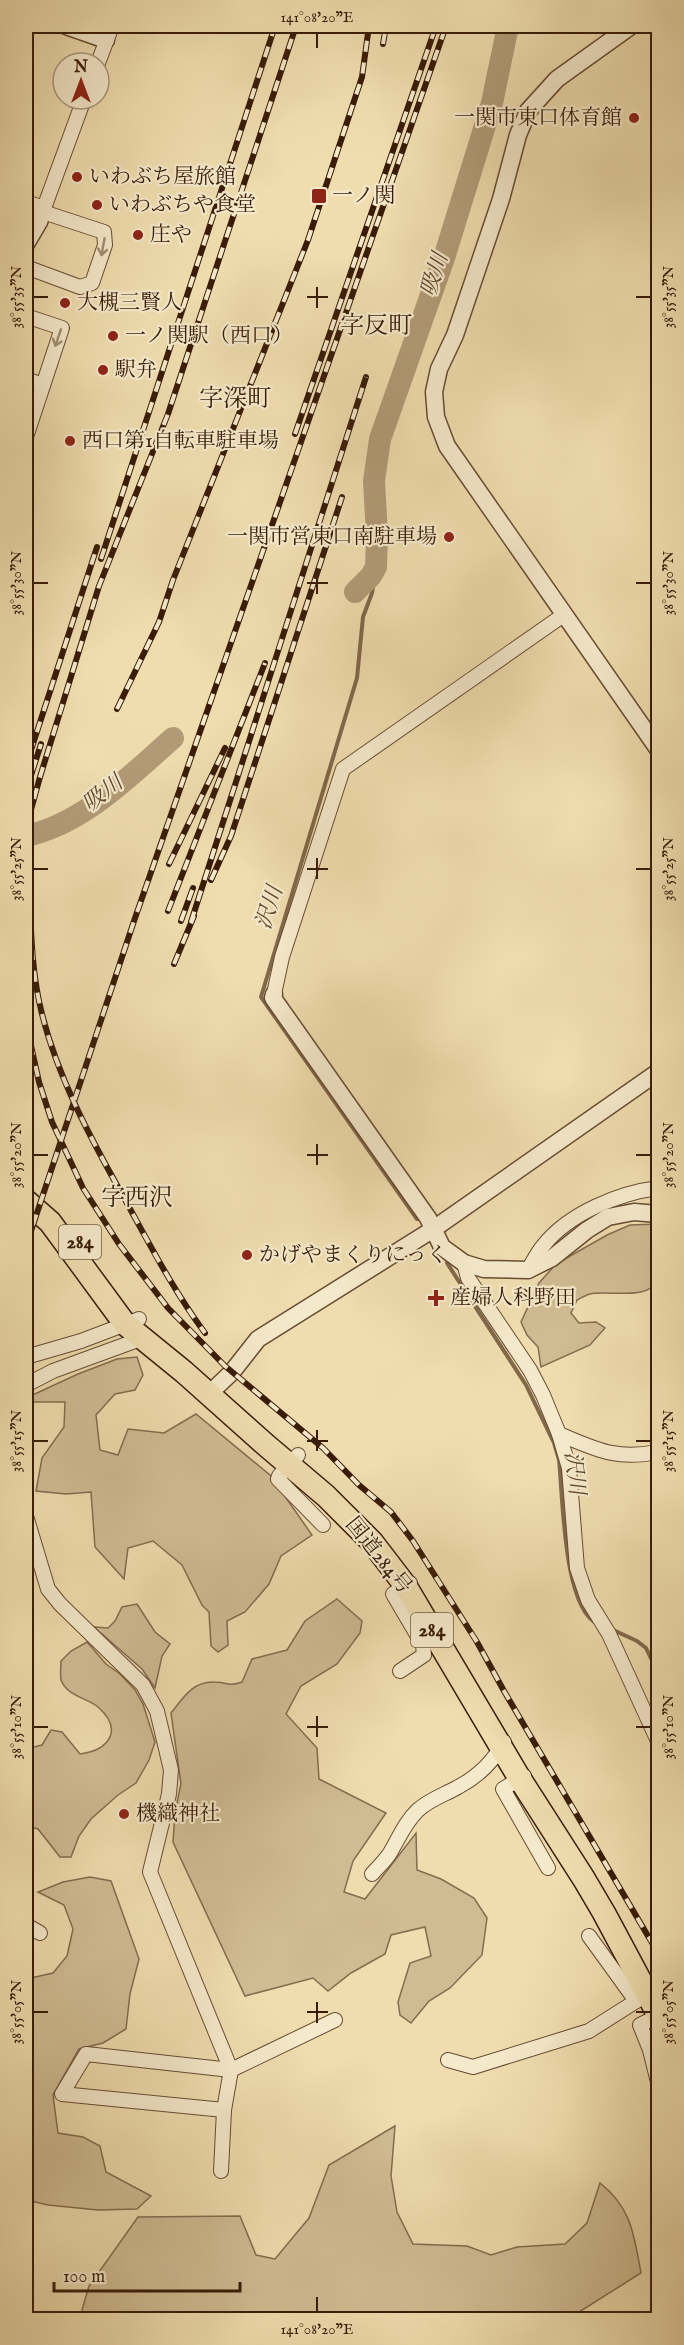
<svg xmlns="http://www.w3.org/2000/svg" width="684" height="2345" viewBox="0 0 684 2345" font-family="'IM FELL English','Noto Serif JP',serif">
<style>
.green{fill:#d0bc93;stroke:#846c4e;stroke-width:1.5}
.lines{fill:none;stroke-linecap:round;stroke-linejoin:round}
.stream{stroke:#81684a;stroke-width:4}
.river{stroke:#b19b76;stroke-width:22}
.minor-casing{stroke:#664c32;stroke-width:16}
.tertiary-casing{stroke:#664c32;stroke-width:19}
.trunk-casing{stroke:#381c08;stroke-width:25}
.minor{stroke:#f5e9cb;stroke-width:14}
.tertiary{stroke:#f5e9cb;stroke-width:16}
.trunk{stroke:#efddaf;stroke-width:22}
.rail-casing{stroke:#381c08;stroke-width:6}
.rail{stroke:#f5e9cb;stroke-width:4;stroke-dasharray:11;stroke-linecap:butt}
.oneway{stroke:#a08d73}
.ticks{fill:none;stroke:#381c08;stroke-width:2}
.poi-dot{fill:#8f2418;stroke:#f5e9cb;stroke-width:2}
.labels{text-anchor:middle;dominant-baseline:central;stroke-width:4.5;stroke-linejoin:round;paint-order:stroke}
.shield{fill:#f5e9cb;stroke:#715a42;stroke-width:1.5}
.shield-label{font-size:20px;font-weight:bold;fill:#381c08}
.poi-label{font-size:21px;fill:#381c08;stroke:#f5e9cb;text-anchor:start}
.street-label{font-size:21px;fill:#381c08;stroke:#f5e9cb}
.water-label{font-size:22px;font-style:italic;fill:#62482e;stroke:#f5e9cb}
.quarter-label{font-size:24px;fill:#381c08;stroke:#f5e9cb}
.neatline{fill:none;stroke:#381c08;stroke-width:2}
.ticks-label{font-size:15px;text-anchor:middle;fill:#381c08}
</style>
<rect width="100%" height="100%" fill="#efddaf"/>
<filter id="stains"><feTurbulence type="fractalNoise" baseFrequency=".00333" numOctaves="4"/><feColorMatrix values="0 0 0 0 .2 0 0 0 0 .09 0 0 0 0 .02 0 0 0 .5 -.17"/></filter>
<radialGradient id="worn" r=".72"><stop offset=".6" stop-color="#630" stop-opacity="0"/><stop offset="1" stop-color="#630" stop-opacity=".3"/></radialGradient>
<g class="green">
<path d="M658,1224V1280C649,1301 608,1290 590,1294C586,1295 581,1298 577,1300L571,1313L579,1323L596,1322L605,1328L590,1345L541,1367L538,1347L527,1335L521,1322L539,1283L556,1264L607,1235L630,1225Z"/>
<path d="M137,1357L143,1375L135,1390L115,1394L96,1415L100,1450L118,1455L128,1429L164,1433L196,1414L270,1475L312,1535L281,1556L269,1584L245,1612L227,1621L228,1645L218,1652L211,1646L209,1612L202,1605L182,1565L153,1541L128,1548L124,1579L95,1547L91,1492L66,1494L36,1491L42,1458L64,1427L65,1402H26V1398L78,1374L117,1359Z"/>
<path d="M337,1599L362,1621L360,1633L337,1664L301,1686L286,1714L317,1748L319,1779L386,1813L353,1861L344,1892L365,1899L416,1833L417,1870L441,1879L474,1898L487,1918L482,1955L450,1988L429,2001L411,2023L400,2015L398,2002L410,1963L431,1956L425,1927L391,1935L385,1954L351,1973L328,1991L313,1978L245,1996L173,1842L175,1812L181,1784L171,1713C183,1698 193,1681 214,1682C227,1682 228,1687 242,1682L252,1659L287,1650L305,1621Z"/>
<path d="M137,1604L155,1632L170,1644L162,1656L155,1688L142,1669L94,1627L108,1628L115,1621L122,1607Z"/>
<path d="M87,1642L106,1664L120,1674L135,1690L143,1704L155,1742L149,1760L136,1783L118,1795L91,1819L79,1836L71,1857H60L38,1829L26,1826V1749L42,1745L51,1730L62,1732L80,1754C109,1750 124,1730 98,1707C87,1698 67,1696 61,1680C60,1675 61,1666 61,1661L71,1651Z"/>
<path d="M90,1877L111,1881L139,1959L130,1994L126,2029L103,2043L79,2049L53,2095L58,2133L83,2137L100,2146L106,2172L151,2196L137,2209L98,2210L48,2205L26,2200V1979L53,1973L67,1956L73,1929L64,1905L38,1892L63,1882Z"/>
<path d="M395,2126L391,2176L397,2212L413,2244L467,2246L491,2255L517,2247L565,2244L587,2223L600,2183C632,2208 634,2236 641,2273L568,2319H87L82,2310L89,2286L138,2217L240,2216L256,2255L275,2259L309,2218L329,2165Z"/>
</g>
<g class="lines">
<g class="stream">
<path d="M376,567L372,593L363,617L357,678L261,997L417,1219"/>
<path d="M447,1263L526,1385L554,1443L559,1460C563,1496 563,1609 598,1624"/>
<path d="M611,1629L637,1641L646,1648L658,1673"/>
</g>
<g class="river">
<path d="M355,592L371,576L376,567L377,535L374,481L380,439L444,258L492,103L508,26"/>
<path d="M26,836C83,824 131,775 173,738"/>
</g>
<defs>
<g id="minor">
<path d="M98,63L112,26"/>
<path d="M26,202L44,208L84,99"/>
<path d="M26,267L80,287L92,283L105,245L104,232L43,212"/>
<path d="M26,316L62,328L26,437"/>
<path d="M26,379L43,385"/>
<path d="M274,994L282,957L343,769L565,614"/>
<path d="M464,1263L468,1278L530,1370L543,1395L559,1434L569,1468L577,1568L588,1600L609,1634L658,1741"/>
<path d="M528,1270C533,1262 537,1253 543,1246C569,1213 619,1193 658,1188"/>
<path d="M26,1357L81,1341L139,1319"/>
<path d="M26,1385L53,1371L146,1337"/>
<path d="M559,1434C598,1450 615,1460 658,1452"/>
<path d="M298,1455L279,1476L278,1479L323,1525"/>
<path d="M26,1516L48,1589L60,1604L143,1685L157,1711L171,1770L169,1794L150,1872L231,2070L224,2110L221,2171"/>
<path d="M400,1671L424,1655L423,1645L393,1594L410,1583"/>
<path d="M524,1776L503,1789L548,1868"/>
<path d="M372,1874C378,1867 385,1861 390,1853C399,1838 405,1822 418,1810C430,1799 444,1795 458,1787C479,1776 493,1762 504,1742"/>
<path d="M26,1925L40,1933"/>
<path d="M589,1936L636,2001"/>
<path d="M658,2016L640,2025L650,2050L658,2082"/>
<path d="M448,2060L473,2067L589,2031L652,1991"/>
<path d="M224,2110L62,2094L86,2054L231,2070L335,2020"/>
</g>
<g id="tertiary">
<path d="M66,26L106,40"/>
<path d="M631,26L557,79L528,111L518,135L501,199L455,335L439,369L434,392L436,417L447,446L658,749"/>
<path d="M26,244L39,222L44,208"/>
<path d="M274,994L273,998L428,1218L442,1247L464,1263L484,1269L528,1270L552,1258L587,1230L608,1217L634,1212L658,1214"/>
<path d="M209,1394L232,1372L258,1339L432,1230L658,1072"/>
</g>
<path id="trunk" d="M26,1201L50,1222L125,1324L184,1372L267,1446L326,1496L372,1542L405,1585L520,1779L584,1879L604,1913L658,2014"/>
</defs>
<use href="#minor" class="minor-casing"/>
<use href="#tertiary" class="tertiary-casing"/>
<use href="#trunk" class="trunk-casing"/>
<use href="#minor" class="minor"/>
<use href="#tertiary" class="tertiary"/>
<use href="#trunk" class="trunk"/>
<defs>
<g id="rail">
<path d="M383,44L386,26"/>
<path d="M295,434L436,26"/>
<path d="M101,559L275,26"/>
<path d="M117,709L159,622L173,580L308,240L362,77L369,26"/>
<path d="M30,753L97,547"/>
<path d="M26,791L41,744"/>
<path d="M26,842L29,817L40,777L99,586L168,414L296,26"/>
<path d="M169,864L225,748"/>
<path d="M211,880L231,836L342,497"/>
<path d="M29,883C31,927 31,971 42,1014C58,1078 91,1139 123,1196C149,1243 173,1290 205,1333"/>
<path d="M168,911L265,663"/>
<path d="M181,921L193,888"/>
<path d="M191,922L366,377"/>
<path d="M174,964L194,916"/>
<path d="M26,1023L39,1082L52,1122L83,1188L119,1244L168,1308L225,1366L323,1448L359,1485L391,1512L413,1541L477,1642L504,1691L658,1953"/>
<path d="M26,1246L134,921L446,26"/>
</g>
</defs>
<use href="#rail" class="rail-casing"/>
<use href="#rail" class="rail"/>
</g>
<defs><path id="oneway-shaft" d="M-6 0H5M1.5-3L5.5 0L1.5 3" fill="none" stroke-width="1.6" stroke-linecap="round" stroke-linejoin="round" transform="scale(1.5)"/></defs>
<g class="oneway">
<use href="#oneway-shaft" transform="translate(103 247) rotate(100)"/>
<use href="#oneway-shaft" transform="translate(58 338) rotate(109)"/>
</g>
<path class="ticks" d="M317,33V48M317,287V308M33,297H48M307,297H328M636,297H651M317,573V594M33,583H48M307,583H328M636,583H651M317,858V879M33,869H48M307,869H328M636,869H651M317,1144V1165M33,1155H48M307,1155H328M636,1155H651M317,1430V1451M33,1441H48M307,1441H328M636,1441H651M317,1716V1737M33,1727H48M307,1727H328M636,1727H651M317,2002V2023M33,2012H48M307,2012H328M636,2012H651M317,2297V2312"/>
<g class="poi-dot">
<circle cx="634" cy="118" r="6"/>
<circle cx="77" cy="177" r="6"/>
<rect x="311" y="188" width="16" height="16" rx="3"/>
<circle cx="97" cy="205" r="6"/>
<circle cx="138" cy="235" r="6"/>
<circle cx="65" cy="303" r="6"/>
<circle cx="113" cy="336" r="6"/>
<circle cx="103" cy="370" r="6"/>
<circle cx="70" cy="441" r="6"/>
<circle cx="449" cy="537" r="6"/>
<circle cx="247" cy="1255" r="6"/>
<path d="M433 1289h6v6h6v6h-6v6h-6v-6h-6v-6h6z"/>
<circle cx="124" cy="1814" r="6"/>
</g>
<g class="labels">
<g class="shield">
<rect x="59" y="1225" width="42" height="34" rx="4.5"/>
<rect x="411" y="1613" width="42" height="34" rx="4.5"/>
</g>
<g class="shield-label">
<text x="80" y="1242">284</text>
<text x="432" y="1630">284</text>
</g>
<g class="poi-label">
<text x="622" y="118" text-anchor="end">一関市東口体育館</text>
<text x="89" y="177">いわぶち屋旅館</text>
<text x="332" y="196">一ノ関</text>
<text x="109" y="205">いわぶちや食堂</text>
<text x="150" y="235">庄や</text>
<text x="77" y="303">大槻三賢人</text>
<text x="125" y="336">一ノ関駅（西口）</text>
<text x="115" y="370">駅弁</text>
<text x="82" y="441">西口第1自転車駐車場</text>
<text x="437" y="537" text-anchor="end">一関市営東口南駐車場</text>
<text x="259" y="1255">かげやまくりにっく</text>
<text x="450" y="1298">産婦人科野田</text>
<text x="136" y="1814">機織神社</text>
</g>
<g class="street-label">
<text transform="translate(378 1556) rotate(51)">国道284号</text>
</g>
<g class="water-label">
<text transform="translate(435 275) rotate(-72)">吸川</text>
<text transform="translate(103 794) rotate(-38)">吸川</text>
<text transform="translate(270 908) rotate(-73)">沢川</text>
<text transform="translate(574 1473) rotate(83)">沢川</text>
</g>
<g class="quarter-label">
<text x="376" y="326">字反町</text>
<text x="235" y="399">字深町</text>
<text x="137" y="1198">字西沢</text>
</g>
</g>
<rect width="684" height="2345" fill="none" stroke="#efddaf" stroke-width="66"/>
<g transform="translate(81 81)"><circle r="28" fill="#f5e9cb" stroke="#a9977d" stroke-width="1.5"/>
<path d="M0-4.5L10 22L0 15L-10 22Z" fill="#8f2418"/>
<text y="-9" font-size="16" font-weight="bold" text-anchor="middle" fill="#381c08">N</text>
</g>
<path d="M54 2282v9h186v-9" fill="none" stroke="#381c08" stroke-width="3"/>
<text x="63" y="2282" font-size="18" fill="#381c08" stroke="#f5e9cb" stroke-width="4.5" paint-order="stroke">100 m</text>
<rect x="33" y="33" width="618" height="2279" class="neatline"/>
<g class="ticks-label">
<text x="317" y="22">141°08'20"E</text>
<text transform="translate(16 297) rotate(-90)" y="5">38°55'35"N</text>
<text transform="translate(668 297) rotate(-90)" y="5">38°55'35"N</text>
<text transform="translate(16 583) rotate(-90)" y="5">38°55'30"N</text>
<text transform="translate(668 583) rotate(-90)" y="5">38°55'30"N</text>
<text transform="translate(16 869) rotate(-90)" y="5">38°55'25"N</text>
<text transform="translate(668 869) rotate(-90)" y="5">38°55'25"N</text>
<text transform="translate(16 1155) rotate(-90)" y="5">38°55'20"N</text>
<text transform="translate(668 1155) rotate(-90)" y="5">38°55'20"N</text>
<text transform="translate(16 1441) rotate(-90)" y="5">38°55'15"N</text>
<text transform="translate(668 1441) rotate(-90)" y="5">38°55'15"N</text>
<text transform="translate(16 1727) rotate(-90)" y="5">38°55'10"N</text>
<text transform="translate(668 1727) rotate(-90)" y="5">38°55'10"N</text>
<text transform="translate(16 2012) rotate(-90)" y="5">38°55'05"N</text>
<text transform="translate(668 2012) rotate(-90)" y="5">38°55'05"N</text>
<text x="317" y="2334">141°08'20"E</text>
</g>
<rect width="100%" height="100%" filter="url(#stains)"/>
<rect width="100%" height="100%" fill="url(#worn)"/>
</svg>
